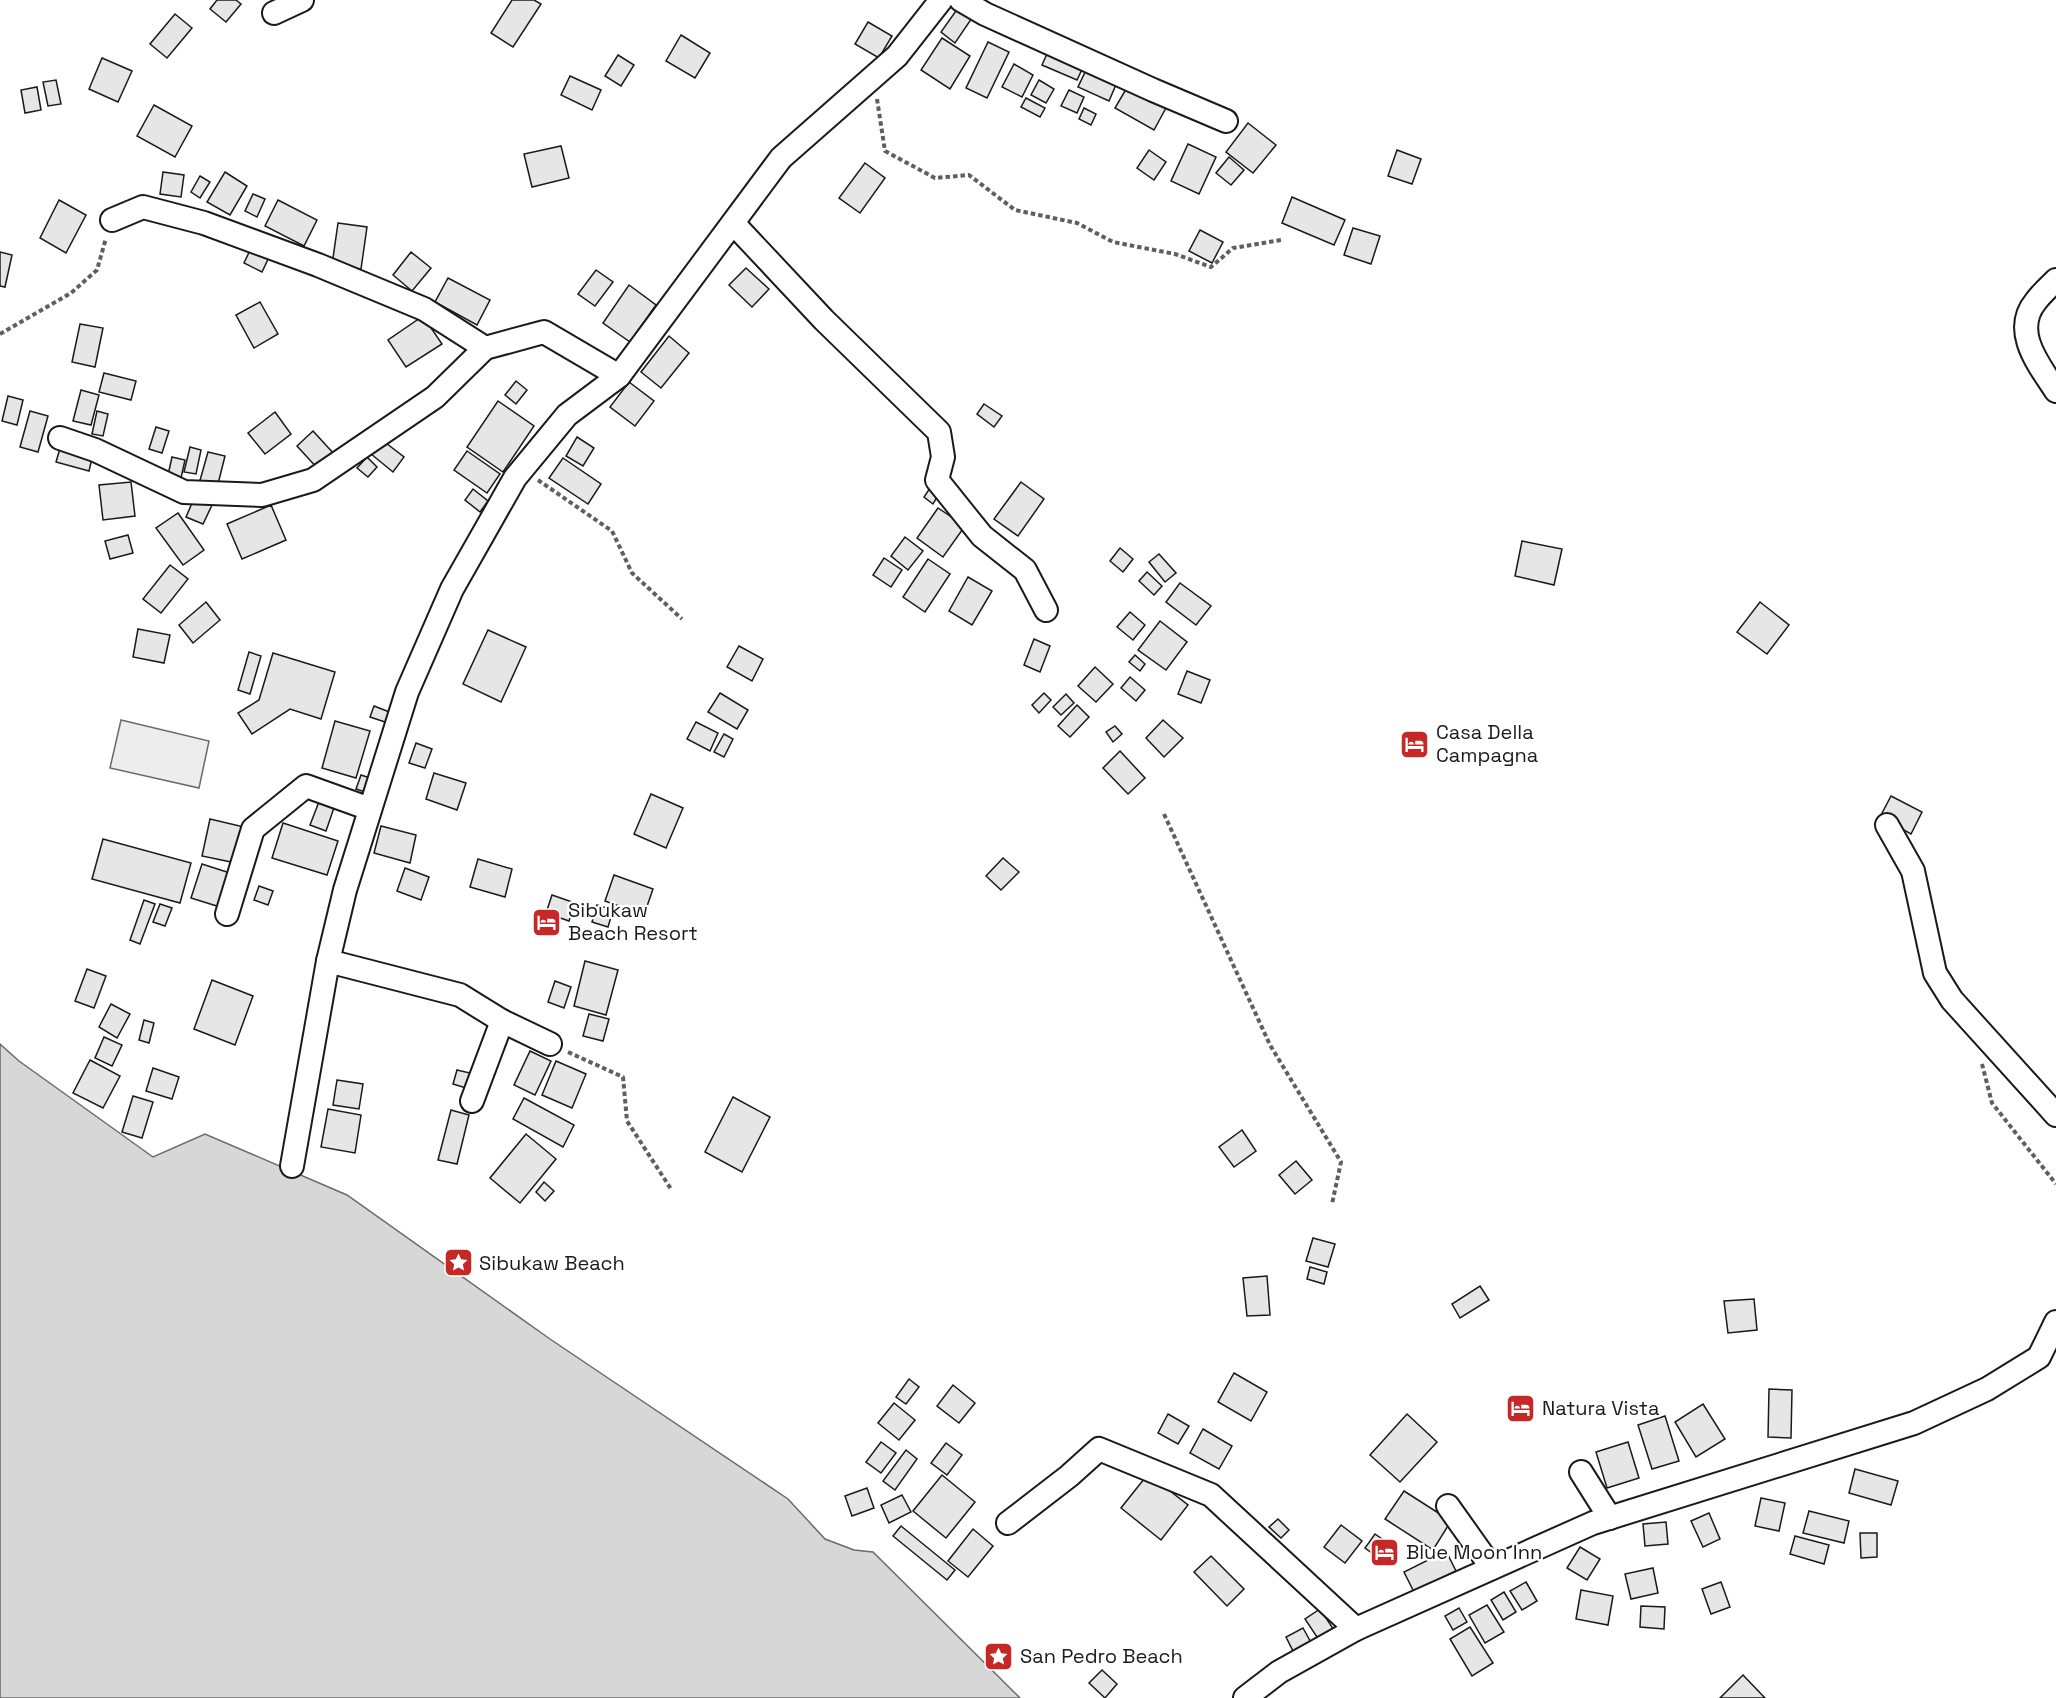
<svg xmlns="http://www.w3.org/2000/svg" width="2056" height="1698" viewBox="0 0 2056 1698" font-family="'Space Grotesk',sans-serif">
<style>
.built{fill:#ededed;stroke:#6a6a6a;stroke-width:1.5}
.water{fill:#d7d7d7;stroke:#6a6a6a;stroke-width:1.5}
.building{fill:#e6e6e6;stroke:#1a1a1a;stroke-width:1.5}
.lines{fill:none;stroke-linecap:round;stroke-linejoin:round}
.minor-casing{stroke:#1a1a1a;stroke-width:26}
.path{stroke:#5f5f5f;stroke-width:4;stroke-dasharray:4.5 3;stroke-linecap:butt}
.minor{stroke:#fff;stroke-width:22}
.labels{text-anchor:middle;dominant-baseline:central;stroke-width:4.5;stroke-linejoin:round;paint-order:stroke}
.poi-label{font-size:20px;fill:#1a1a1a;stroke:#fff;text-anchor:start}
</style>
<rect width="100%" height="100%" fill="#fff"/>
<path class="built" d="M121,720L209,741L199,788L110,768Z"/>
<path class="water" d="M0,1044L19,1061L153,1157L205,1134L347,1195L550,1339L788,1499L825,1539L854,1550L873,1552L1020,1698H0Z"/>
<g class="building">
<path d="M217,0H236L241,4L226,22L210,9Z"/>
<path d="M512,0H534L541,4L513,47L491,33Z"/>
<path d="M958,8L972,18L955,43L941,32Z"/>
<path d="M175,14L192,28L167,58L150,44Z"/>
<path d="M868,22L892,36L879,58L855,44Z"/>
<path d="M681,35L710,53L695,78L666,61Z"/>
<path d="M942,38L970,56L950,89L921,70Z"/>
<path d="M988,42L1009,52L987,98L966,88Z"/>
<path d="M1050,47L1085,63L1077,80L1042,65Z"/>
<path d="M618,55L634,65L621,86L605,76Z"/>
<path d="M102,58L132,71L118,102L89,89Z"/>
<path d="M1014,64L1033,75L1022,97L1002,87Z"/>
<path d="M1088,66L1118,80L1109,101L1078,87Z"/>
<path d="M570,76L601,90L592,110L561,95Z"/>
<path d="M56,80L61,104L48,106L43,82Z"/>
<path d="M1039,80L1054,89L1046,103L1031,95Z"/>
<path d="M1129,84L1167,106L1154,130L1115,108Z"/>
<path d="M37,87L41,110L25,113L21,90Z"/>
<path d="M1069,90L1084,97L1077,113L1061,106Z"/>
<path d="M1026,98L1045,108L1040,117L1021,107Z"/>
<path d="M154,105L192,126L175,157L137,136Z"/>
<path d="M1084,108L1096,114L1091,125L1079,119Z"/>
<path d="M1248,123L1276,145L1253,173L1226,152Z"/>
<path d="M1188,144L1216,157L1199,194L1171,181Z"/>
<path d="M561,146L569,178L532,187L524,154Z"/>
<path d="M1149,150L1166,162L1154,180L1137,168Z"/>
<path d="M1397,150L1421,159L1412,184L1388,176Z"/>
<path d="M1229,157L1244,170L1231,185L1216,173Z"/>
<path d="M865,163L885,178L860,213L839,198Z"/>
<path d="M163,172L184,175L181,197L160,194Z"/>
<path d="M225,172L247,186L230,215L207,202Z"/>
<path d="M200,176L210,182L200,198L191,192Z"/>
<path d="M253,194L265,199L257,217L245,211Z"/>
<path d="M1292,197L1345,220L1334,245L1282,223Z"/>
<path d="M59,200L86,215L66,253L40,238Z"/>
<path d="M278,200L317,220L304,246L265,226Z"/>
<path d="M338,223L367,227L361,269L332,265Z"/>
<path d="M1353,228L1380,236L1371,264L1344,255Z"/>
<path d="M1200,230L1223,242L1212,263L1189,251Z"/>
<path d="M252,246L270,255L262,272L244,263Z"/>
<path d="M0,252L12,255L5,287L0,286Z"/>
<path d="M411,252L431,268L412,291L393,275Z"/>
<path d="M746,268L769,289L752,307L729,285Z"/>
<path d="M596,270L613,282L595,306L578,294Z"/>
<path d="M448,278L490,300L477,325L435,302Z"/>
<path d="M629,285L656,305L630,342L603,323Z"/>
<path d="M260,302L278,334L254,348L236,315Z"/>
<path d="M423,316L442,344L406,367L388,340Z"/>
<path d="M80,324L103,328L95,367L72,362Z"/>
<path d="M669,336L689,353L661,388L641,372Z"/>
<path d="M104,373L136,381L131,400L99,392Z"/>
<path d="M516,381L527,390L516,404L505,395Z"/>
<path d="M629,382L654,401L635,426L610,407Z"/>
<path d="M81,390L99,395L91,425L73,421Z"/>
<path d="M8,396L23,400L17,425L2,421Z"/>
<path d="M498,401L534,426L503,472L467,447Z"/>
<path d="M984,404L1002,416L994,427L977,414Z"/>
<path d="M30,411L48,416L38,452L20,447Z"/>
<path d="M97,411L108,414L103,436L92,434Z"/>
<path d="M275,412L291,434L265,454L248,433Z"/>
<path d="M156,427L169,431L162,453L149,449Z"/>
<path d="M313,431L335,455L319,470L297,446Z"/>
<path d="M577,437L594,448L583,466L566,456Z"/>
<path d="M382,440L404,457L393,472L371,454Z"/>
<path d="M61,445L93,454L89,471L56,462Z"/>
<path d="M190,447L201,450L196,474L184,472Z"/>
<path d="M467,451L500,474L487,493L454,470Z"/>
<path d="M208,452L225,456L217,488L199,484Z"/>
<path d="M172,457L185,460L181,478L168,475Z"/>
<path d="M367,457L377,467L368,477L357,468Z"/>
<path d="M563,458L601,484L588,504L549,478Z"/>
<path d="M131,482L135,516L103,520L99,485Z"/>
<path d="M1021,482L1044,499L1018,536L994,519Z"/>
<path d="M930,488L939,494L933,504L924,497Z"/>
<path d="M473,489L488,501L480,512L465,500Z"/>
<path d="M195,496L213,503L203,524L186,517Z"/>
<path d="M271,505L286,540L242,559L227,524Z"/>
<path d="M938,508L965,526L943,557L917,538Z"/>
<path d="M178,513L204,550L183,565L156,528Z"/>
<path d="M128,535L133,553L110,559L105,541Z"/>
<path d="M905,537L923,551L908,570L891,556Z"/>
<path d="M1522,541L1562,549L1554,585L1515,576Z"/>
<path d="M1120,548L1133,559L1123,572L1110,561Z"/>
<path d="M1159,554L1176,573L1165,582L1149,562Z"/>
<path d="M884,558L902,570L891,587L873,575Z"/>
<path d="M928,559L950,574L925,612L903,597Z"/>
<path d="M170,565L188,579L161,613L143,599Z"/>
<path d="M1147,572L1162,586L1154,595L1139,581Z"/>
<path d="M968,577L992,591L972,625L949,611Z"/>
<path d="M1180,583L1211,606L1196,625L1166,602Z"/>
<path d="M206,602L220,620L193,643L179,625Z"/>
<path d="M1760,602L1789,625L1767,654L1737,632Z"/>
<path d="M1130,612L1145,625L1133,640L1117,627Z"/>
<path d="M1160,621L1187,642L1166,670L1138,650Z"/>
<path d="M138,629L170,635L164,663L133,657Z"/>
<path d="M488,630L526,647L501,702L463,684Z"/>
<path d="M1034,639L1050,646L1040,672L1024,665Z"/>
<path d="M739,646L763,659L752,681L727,667Z"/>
<path d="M249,652L261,656L250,694L238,690Z"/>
<path d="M273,653L335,672L321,719L290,709L252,734L238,713L259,700Z"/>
<path d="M1135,655L1145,664L1140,671L1129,662Z"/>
<path d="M1095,667L1113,684L1096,702L1078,686Z"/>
<path d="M1187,671L1210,680L1201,703L1178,694Z"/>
<path d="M1130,677L1145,690L1136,701L1121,688Z"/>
<path d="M720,693L748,710L737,729L708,712Z"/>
<path d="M1044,693L1051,700L1039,713L1032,705Z"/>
<path d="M1066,694L1074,703L1061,715L1053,707Z"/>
<path d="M1077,705L1089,717L1070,737L1058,726Z"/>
<path d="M374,706L392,713L388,723L370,717Z"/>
<path d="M1163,720L1183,738L1164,757L1146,738Z"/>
<path d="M335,721L370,731L356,778L322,768Z"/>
<path d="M696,722L718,733L710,751L687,739Z"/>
<path d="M1115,726L1122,734L1113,742L1106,732Z"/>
<path d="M724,734L733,739L724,757L714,752Z"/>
<path d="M416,743L432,749L425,768L409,763Z"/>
<path d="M1120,751L1145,778L1128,794L1103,768Z"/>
<path d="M434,773L466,783L457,810L426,799Z"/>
<path d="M361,775L373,779L368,793L356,789Z"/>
<path d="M322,794L337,799L326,831L310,825Z"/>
<path d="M651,794L683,808L666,848L634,834Z"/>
<path d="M1891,796L1922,812L1911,834L1880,817Z"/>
<path d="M210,819L244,827L236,863L202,856Z"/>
<path d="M283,823L338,841L327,875L272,858Z"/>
<path d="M381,826L416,835L410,863L374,853Z"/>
<path d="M103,839L191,863L180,903L92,879Z"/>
<path d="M1003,858L1019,872L1001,890L986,876Z"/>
<path d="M478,859L512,869L505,897L470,887Z"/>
<path d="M202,864L230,873L220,907L191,898Z"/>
<path d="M405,868L429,877L421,900L397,891Z"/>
<path d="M614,875L653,889L644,915L605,901Z"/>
<path d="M259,886L273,891L268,905L254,900Z"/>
<path d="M552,895L575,903L569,921L546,913Z"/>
<path d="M144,900L155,904L140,944L130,940Z"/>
<path d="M160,904L172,908L165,926L153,922Z"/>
<path d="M597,905L613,910L608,927L592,922Z"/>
<path d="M585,961L618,970L606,1015L574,1006Z"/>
<path d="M87,969L106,976L94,1008L75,1001Z"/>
<path d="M212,980L253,996L235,1045L194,1029Z"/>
<path d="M555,981L571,987L564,1008L548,1002Z"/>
<path d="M111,1004L130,1014L117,1038L99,1027Z"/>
<path d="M589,1014L609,1019L603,1041L583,1036Z"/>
<path d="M144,1020L154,1023L149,1043L139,1040Z"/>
<path d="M104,1037L122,1045L112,1066L95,1058Z"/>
<path d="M530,1051L551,1061L535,1095L514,1085Z"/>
<path d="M90,1060L120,1076L103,1108L73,1093Z"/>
<path d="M556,1061L586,1074L572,1108L542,1095Z"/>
<path d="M153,1068L179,1077L172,1099L146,1091Z"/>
<path d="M457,1070L470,1073L466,1088L453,1084Z"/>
<path d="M337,1080L363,1084L359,1109L333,1105Z"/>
<path d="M133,1096L153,1102L142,1138L122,1132Z"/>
<path d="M733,1097L770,1117L742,1172L705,1152Z"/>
<path d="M524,1098L574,1125L563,1147L513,1119Z"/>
<path d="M328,1109L361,1115L355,1153L321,1147Z"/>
<path d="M451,1110L469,1115L457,1164L438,1160Z"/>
<path d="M1242,1130L1256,1151L1234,1167L1219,1147Z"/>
<path d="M526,1134L556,1159L520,1203L490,1178Z"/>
<path d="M1296,1161L1312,1180L1295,1194L1279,1175Z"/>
<path d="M544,1182L554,1191L545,1201L536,1192Z"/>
<path d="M1313,1238L1335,1244L1328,1267L1306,1261Z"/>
<path d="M1310,1267L1327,1272L1324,1284L1307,1279Z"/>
<path d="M1267,1276L1270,1315L1247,1316L1243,1278Z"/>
<path d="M1480,1286L1489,1300L1460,1318L1452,1304Z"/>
<path d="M1754,1299L1757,1330L1728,1333L1724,1301Z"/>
<path d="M1234,1373L1267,1392L1251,1421L1218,1402Z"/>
<path d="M909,1379L919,1387L906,1404L896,1397Z"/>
<path d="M953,1385L975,1403L959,1423L937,1406Z"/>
<path d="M1769,1389L1792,1390L1791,1438L1768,1437Z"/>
<path d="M894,1403L915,1420L899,1440L878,1423Z"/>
<path d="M1703,1404L1725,1439L1696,1457L1675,1422Z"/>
<path d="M1168,1414L1189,1426L1178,1444L1158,1433Z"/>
<path d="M1407,1414L1437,1442L1400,1482L1370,1455Z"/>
<path d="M1665,1416L1679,1461L1652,1469L1638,1425Z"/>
<path d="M1203,1429L1232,1446L1219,1469L1190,1453Z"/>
<path d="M881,1442L896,1453L881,1473L866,1462Z"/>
<path d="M1628,1442L1639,1478L1607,1488L1596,1452Z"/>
<path d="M946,1443L962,1455L947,1475L931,1463Z"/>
<path d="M906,1450L917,1459L895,1490L883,1481Z"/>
<path d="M1855,1469L1898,1481L1891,1505L1849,1493Z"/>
<path d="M1148,1474L1188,1505L1161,1540L1121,1508Z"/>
<path d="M942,1475L975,1502L946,1538L913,1511Z"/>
<path d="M867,1488L874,1508L852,1516L845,1496Z"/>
<path d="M1404,1491L1451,1521L1433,1550L1385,1519Z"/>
<path d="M902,1495L911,1512L889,1523L881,1505Z"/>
<path d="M1761,1498L1785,1503L1779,1531L1755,1526Z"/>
<path d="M1809,1511L1849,1521L1844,1543L1803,1533Z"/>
<path d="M1709,1513L1720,1539L1703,1547L1691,1521Z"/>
<path d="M1278,1519L1289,1530L1281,1538L1269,1527Z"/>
<path d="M1666,1522L1668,1544L1645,1546L1643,1524Z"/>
<path d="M1341,1525L1362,1541L1345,1563L1324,1547Z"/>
<path d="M901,1526L955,1570L947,1580L893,1536Z"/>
<path d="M973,1529L993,1546L968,1577L948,1561Z"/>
<path d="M1860,1533H1877V1557L1861,1558Z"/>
<path d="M1375,1534L1389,1544L1379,1558L1365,1548Z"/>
<path d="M1795,1536L1829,1545L1824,1564L1790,1554Z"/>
<path d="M1580,1547L1600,1559L1587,1580L1567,1568Z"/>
<path d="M1446,1551L1456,1571L1414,1592L1404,1572Z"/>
<path d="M1211,1556L1244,1589L1227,1606L1194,1572Z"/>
<path d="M1653,1568L1658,1593L1631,1599L1625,1574Z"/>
<path d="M1526,1582L1537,1601L1522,1610L1510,1591Z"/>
<path d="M1721,1582L1730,1607L1711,1614L1702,1589Z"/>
<path d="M1581,1590L1613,1596L1608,1625L1576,1619Z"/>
<path d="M1504,1592L1516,1612L1503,1620L1491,1600Z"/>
<path d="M1487,1605L1504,1632L1485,1643L1469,1615Z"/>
<path d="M1641,1606L1665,1607L1664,1629L1640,1627Z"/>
<path d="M1459,1608L1467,1622L1453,1630L1445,1616Z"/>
<path d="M1320,1609L1336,1633L1321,1643L1305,1619Z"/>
<path d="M1470,1627L1493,1663L1472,1676L1450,1639Z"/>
<path d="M1303,1628L1314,1648L1296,1657L1286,1637Z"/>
<path d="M1102,1670L1117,1684L1105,1698L1089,1683Z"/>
<path d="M1743,1675L1765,1698H1720Z"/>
</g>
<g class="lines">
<defs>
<g id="minor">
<path d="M961,0L985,14L1153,90L1226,121"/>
<path d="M274,13L302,0"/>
<path d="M112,220L143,207L204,223L318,265L424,309L485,348L544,332L619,376"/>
<path d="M733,223L824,320L939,432L943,457L937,480L982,536L1025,570L1046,610"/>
<path d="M2056,280C2049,287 2042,293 2036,301C2011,331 2039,365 2056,391"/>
<path d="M60,438L95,450L184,492L262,495L313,480L435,397L485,348"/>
<path d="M1887,825L1913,871L1935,973L1952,1000L2056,1115"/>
<path d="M227,914L253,829L306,786L370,809"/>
<path d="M328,961L460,995L502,1021L550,1044"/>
<path d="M472,1101L502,1021"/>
<path d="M292,1166L328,961L345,890L407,692L452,589L515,478L567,415L619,376L781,158L897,56L941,0"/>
<path d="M1581,1472L1610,1518"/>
<path d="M1448,1506L1492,1568"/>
<path d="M1008,1523L1069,1476L1099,1449L1211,1495L1356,1629"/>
<path d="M1245,1698L1279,1672L1356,1629L1593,1523L1914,1423L1987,1389L2039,1357L2056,1322"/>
</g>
</defs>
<use href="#minor" class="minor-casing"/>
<g class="path">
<path d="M877,99L885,151L935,178L969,175L1015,210L1077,223L1113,242L1175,254L1211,267L1233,248L1281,240"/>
<path d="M0,334L71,293L97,270L106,238"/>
<path d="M538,480L612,531L632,573L682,619"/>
<path d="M1164,814L1270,1045L1341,1162L1332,1204"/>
<path d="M568,1052L623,1077L627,1121L671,1189"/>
<path d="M1982,1064L1992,1103L2056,1184"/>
</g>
<use href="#minor" class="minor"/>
</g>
<defs>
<symbol id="hotel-square" viewBox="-11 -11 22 22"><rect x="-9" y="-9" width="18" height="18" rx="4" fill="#c62828" stroke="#fff"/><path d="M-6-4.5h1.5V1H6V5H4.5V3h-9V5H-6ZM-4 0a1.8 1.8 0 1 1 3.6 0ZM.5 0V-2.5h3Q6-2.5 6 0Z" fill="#fff"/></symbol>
<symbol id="sight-square" viewBox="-11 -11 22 22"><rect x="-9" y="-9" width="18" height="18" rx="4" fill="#c62828" stroke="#fff"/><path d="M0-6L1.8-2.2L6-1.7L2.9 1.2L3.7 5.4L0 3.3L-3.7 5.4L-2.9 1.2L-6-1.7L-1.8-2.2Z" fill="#fff"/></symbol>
</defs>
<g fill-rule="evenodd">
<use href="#hotel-square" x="1398" y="728" width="33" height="33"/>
<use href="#hotel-square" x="530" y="906" width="33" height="33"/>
<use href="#sight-square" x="442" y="1246" width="33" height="33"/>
<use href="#hotel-square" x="1504" y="1392" width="33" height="33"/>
<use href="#hotel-square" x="1368" y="1536" width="33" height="33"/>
<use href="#sight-square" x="982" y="1640" width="33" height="33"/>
</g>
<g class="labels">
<g class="poi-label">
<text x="1436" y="732">Casa Della<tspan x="1436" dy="23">Campagna</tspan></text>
<text x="568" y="910">Sibukaw<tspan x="568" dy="23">Beach Resort</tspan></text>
<text x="479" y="1263">Sibukaw Beach</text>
<text x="1542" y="1408">Natura Vista</text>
<text x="1406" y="1552">Blue Moon Inn</text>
<text x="1020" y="1656">San Pedro Beach</text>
</g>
</g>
</svg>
